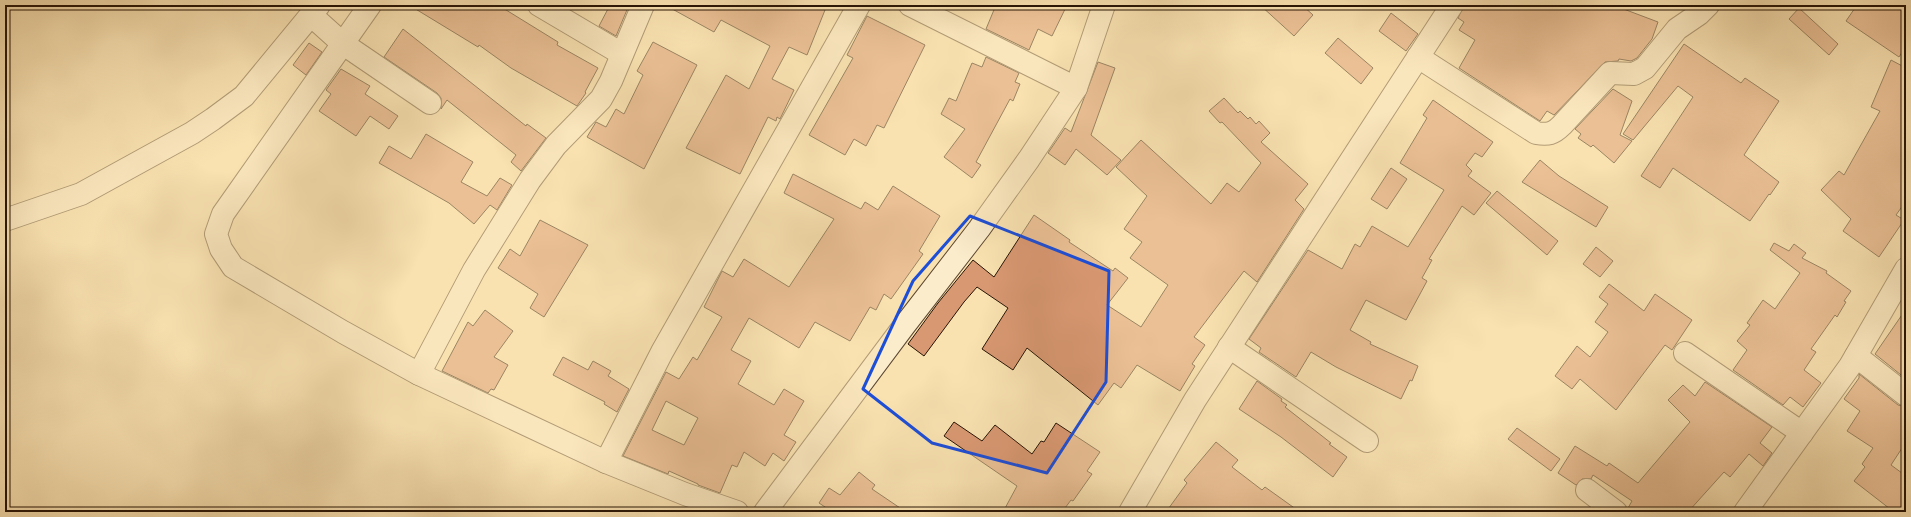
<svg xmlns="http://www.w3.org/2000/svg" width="1911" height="517" viewBox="0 0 1911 517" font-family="Vollkorn,serif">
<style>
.building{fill:#d89872;stroke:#271405;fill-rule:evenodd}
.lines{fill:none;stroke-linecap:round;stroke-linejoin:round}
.street-casing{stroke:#5c4730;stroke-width:24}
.street{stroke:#fbeccc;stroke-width:22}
.marked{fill:none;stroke:#1d4ed8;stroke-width:3;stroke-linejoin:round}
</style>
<rect width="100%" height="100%" fill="#f9e1b0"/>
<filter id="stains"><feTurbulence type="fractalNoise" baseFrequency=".005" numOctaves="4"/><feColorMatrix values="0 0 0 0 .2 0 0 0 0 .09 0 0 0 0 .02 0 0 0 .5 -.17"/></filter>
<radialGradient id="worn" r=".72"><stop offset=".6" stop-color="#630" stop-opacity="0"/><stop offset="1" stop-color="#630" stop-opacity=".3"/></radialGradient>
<g class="building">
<path d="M409,5H498L558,42L557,45L598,68L585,92L586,93L577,106L511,68L479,45L478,47Z"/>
<path d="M610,5H629L616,36L599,26Z"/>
<path d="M665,5H827L807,55L789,47L772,79L794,90L780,119L777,117L776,121L768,117L740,174L686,148L726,75L749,89L770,46L721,20L714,32Z"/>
<path d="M996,5H1067L1052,36L1038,29L1029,50L986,29Z"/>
<path d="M1260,5H1302L1313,15L1294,36Z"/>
<path d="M1464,5H1613L1658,22L1652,39L1637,58L1631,61L1619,59L1618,61L1605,62L1554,115L1547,111L1540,121L1459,68L1475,40L1459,30L1464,22L1458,18Z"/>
<path d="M1857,5H1906V46L1899,57L1846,21Z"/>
<path d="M1799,8L1838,44L1829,55L1789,19Z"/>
<path d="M1391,13L1418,34L1406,51L1379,31Z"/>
<path d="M867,16L925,45L884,128L877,125L866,146L854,139L845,155L809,135L853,58L847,55Z"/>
<path d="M403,29L526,126L527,124L546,138L521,171L511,162L516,155L447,100L441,109V98L437,93L384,57Z"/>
<path d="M1338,38L1373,68L1361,84L1325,53Z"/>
<path d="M653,42L697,65L644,169L587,137L596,122L606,127L616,109L624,114L643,75L637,71Z"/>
<path d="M309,43L322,52L306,75L293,65Z"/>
<path d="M1684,44L1741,83L1745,78L1779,101L1744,155L1779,182L1770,195L1769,194L1750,221L1673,168L1660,188L1641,176L1693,97L1678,86L1633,140L1623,134Z"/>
<path d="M986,57L1019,73L1015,82L1020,84L1013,101L1010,99L976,162L981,165L972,178L944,157L965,129L941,114L949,98L956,101L972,63L982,67Z"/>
<path d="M1891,60L1906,68V201L1896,215L1904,220L1879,257L1843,231L1851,219L1821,190L1839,171L1844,175L1880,111L1871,107Z"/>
<path d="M1098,62L1115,68L1091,135L1121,160L1107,175L1076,149L1065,165L1048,153L1065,128L1071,132Z"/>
<path d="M341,69L370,86L365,94L398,116L389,129L370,116L356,136L319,111L331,94L326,90Z"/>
<path d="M1613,89L1632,101L1620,135L1632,141L1614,163L1593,145L1591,147L1578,138L1581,134L1575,129Z"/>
<path d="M1224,98L1238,113L1240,111L1248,119L1250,117L1256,124L1259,121L1270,133L1261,142L1308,184L1295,200L1304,209L1257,282L1244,271L1194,337L1205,345L1192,364L1195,366L1180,391L1137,365L1121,388L1114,383L1098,405L1027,348L1013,370L982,349L1008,308L977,287L964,302L924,356L908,344L938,303L973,260L994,277L1034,215L1070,240L1069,242L1113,271L1115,268L1128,278L1107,305L1141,327L1168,285L1130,258L1142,242L1124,229L1147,196L1116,167L1141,140L1211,204L1227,183L1239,192L1261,163L1222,122L1220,123L1209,111Z"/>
<path d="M1433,100L1493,142L1482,157L1475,153L1466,165L1472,171L1468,176L1491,193L1474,215L1462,206L1429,259L1432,260L1422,278L1427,281L1406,320L1366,300L1350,330L1371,342L1370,344L1418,366L1412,381L1410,380L1401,399L1336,367L1311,352L1296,377L1259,352L1261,348L1249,339L1308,250L1342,269L1355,244L1360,247L1372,226L1408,247L1444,190L1400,163L1427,118L1423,115Z"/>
<path d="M426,134L473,162L461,182L487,196L500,178L512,185L497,210L490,205L474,224L449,203L379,163L389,146L411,159Z"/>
<path d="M1540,160L1559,176L1608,207L1596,227L1522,182Z"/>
<path d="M1391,168L1407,179L1387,209L1371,199Z"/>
<path d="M793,174L861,209L865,202L878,210L893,186L940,216L919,251L923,254L891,299L884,294L876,310L870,307L850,341L815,322L799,348L749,318L731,350L751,361L738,384L774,405L784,389L804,401L784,435L796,442L784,461L773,453L765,466L744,452L737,467L732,465L720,493L698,485V484L669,471L668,474L623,456L666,372L679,379L693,357L697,360L722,317L704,307L722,271L733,277L744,259L789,287L834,219L784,193ZM666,401L698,418L684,445L652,430Z"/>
<path d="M1497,191L1558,241L1547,255L1486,203Z"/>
<path d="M540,220L588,245L544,317L530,308L538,294L498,268L510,249L520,256Z"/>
<path d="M1774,243L1789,251L1794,244L1806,253L1802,258L1827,271L1826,273L1851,291L1844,301L1846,302L1837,317L1835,315L1811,349L1816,352L1804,370L1821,383L1803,407L1790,397L1783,405L1733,370L1747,350L1737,341L1750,325L1747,323L1763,300L1775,309L1800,273L1770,250Z"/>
<path d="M1596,247L1613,261L1600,277L1583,264Z"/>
<path d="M1609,284L1644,311L1655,294L1692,320L1672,350L1665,345L1616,410L1580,379L1572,389L1555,376L1577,346L1590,357L1608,332L1595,322L1608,304L1599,297Z"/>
<path d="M1906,309V379L1875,354Z"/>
<path d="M485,310L513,331L494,357L508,365L494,390L491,389L488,393L442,371L468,322L473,326Z"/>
<path d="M563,357L588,370L593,361L611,371L608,376L629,389L617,412L604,404L605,402L553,375Z"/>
<path d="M1859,374L1898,405L1906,407V442L1891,465L1906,476V506L1901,512H1894L1854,481L1865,467L1862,464L1873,448L1847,431L1860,411L1844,399L1859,378Z"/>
<path d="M1257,381L1282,399L1281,401L1287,405L1285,407L1331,443L1329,444L1347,457L1333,477L1281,437L1239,409Z"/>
<path d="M1705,382L1772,427L1760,443L1772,453L1763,466L1749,454L1730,477L1724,472L1688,512H1628V508L1632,501L1593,475L1591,479H1582L1576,485L1558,473L1575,446L1607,466L1609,463L1638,483L1690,422L1668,400L1683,385L1695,396Z"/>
<path d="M954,422L982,441L995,425L1032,454L1041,441L1044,442L1056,423L1100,452L1087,471L1092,474L1073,501L1071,500L1062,512H1003L1017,486L944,436Z"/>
<path d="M1517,428L1560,459L1551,471L1508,439Z"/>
<path d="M1216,442L1238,460L1232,467L1262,490L1265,487L1300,512H1166L1187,483L1184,480Z"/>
<path d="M859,472L875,485L872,489L906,512H825L828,509L819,503L829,488L840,495Z"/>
</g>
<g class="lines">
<defs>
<g id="street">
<path d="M370,5L223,214L216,234L221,249L233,267L343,332L419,374L606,462L685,494L737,512"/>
<path d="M539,5L622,54"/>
<path d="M910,5L1076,88"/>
<path d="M312,16L342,43L430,103"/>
<path d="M1418,57L1536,133C1548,135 1553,134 1562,125L1610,73L1634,74L1645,68L1677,29L1699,14L1708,5"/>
<path d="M5,220L81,194L192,133L213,119L244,96L319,5"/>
<path d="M1229,347L1367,441"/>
<path d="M1685,353L1802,433"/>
<path d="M1856,356L1906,395"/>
<path d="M419,374L474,270L530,180L556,145L601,99L611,81L643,5"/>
<path d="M606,462L662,352L859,5"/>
<path d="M1587,490L1616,512"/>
<path d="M765,512L904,326L979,229L1029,159L1076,88L1104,5"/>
<path d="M1130,512L1195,400L1452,5"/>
<path d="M1745,512L1850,366L1906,269"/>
</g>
</defs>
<use href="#street" class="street-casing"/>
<use href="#street" class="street"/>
</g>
<path d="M0 0H1911V517H0ZM970,216L1109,271L1106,382L1047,473L932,443L863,389L913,281Z" fill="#f9e1b0" fill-opacity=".55" fill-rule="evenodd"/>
<path class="marked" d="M970,216L1109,271L1106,382L1047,473L932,443L863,389L913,281Z"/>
<rect width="1911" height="517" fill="none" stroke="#f9e1b0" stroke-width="20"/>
<rect x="6" y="6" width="1899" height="505" fill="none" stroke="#271405" stroke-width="2"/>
<rect x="10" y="10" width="1891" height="497" fill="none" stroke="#271405"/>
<rect width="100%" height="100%" filter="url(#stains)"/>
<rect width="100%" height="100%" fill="url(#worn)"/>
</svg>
